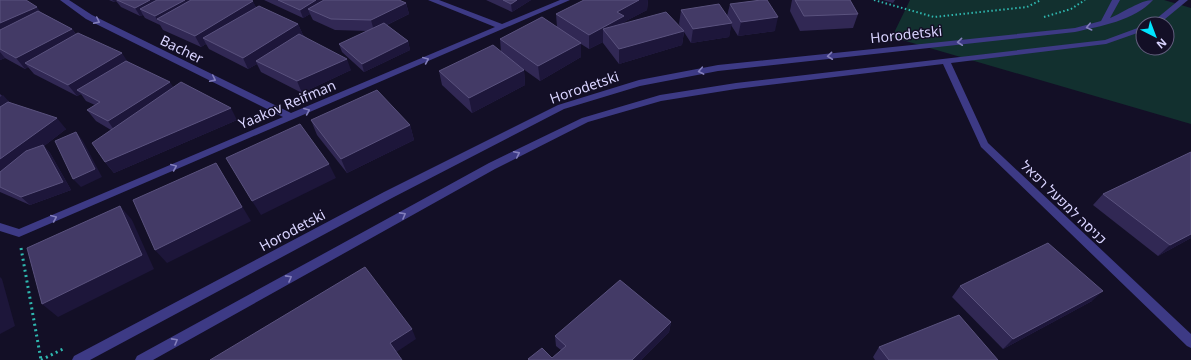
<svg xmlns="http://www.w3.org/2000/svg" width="1191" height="360" viewBox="0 0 1191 360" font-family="'Noto Sans',Heebo,sans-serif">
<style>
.green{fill:#12302f;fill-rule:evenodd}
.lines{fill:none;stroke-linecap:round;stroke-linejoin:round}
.path-far1{stroke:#2fb8b0;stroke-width:2;stroke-dasharray:1.5 2.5;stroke-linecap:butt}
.path{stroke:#2fb8b0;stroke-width:3;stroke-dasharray:2 3.5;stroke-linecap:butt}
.minor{fill:#3d3a85;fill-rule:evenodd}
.wall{fill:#312854}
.shaded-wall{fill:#1d163a}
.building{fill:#433a66;stroke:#5a527e}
.oneway{stroke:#837fbc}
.labels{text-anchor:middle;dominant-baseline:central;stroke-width:3;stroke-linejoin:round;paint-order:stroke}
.street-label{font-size:14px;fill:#d9d4ff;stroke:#130f26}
</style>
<rect width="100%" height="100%" fill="#130f26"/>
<path class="green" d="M910,0H1164L1191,8V124L892,37ZM1143,24H1167V48H1143Z"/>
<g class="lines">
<g class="path-far1">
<path d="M874,0L934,17L1027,7L1041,0"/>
<path d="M1044,17L1071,9L1085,0"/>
</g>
<g class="path">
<path d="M21,248L41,360"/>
<path d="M41,360L63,349"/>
</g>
<g class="minor">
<path d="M60,0H69L92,15L291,113L495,27L428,0H439L502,24L560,0H570L19,237L0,231V223L19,229L283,117L86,19Z"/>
<path d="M1112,0H1120L1110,18C1123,13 1140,0 1153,0C1134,21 1100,26 1075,32L718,71L640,86L564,109L392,198L90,360H72L74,356L384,192L558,105L639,80L718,65L1075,28L1101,21Z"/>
<path d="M1179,0H1188L1159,24H1150Z"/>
<path d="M1143,26V31L1106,44L951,63L988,143L1191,334V348L1187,346L981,147L943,64L736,89L661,101L588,122L495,169L153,360H135L137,356L489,163L582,118L660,95L736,83L1105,40Z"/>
</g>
</g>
<g class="wall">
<path d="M0,0L42,13L72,29L76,34L127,61L173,88L237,120L114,173L105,162L111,130L96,121L87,110L95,105L86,101L81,94L77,96L34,74L28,67L25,69L5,58L0,60Z"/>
<path d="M109,0H251L256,7L298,24L303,35L351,70L302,93L261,72L257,64L248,69L209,49L206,44L201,47L163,30L160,25L145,18L143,15L140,16L121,7L116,1L114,2Z"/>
<path d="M264,0H399L406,3L409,14L387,25L408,41L410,50L364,72L342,52L339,44L368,31L335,30L313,20L310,14L303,18Z"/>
<path d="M486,0H531L512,12Z"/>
<path d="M584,0H648L647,10L624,22V23L681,28L679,24L681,10L727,16L730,4L775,31L738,36L731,25L729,37L691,43L684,32L682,45L619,64L603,43V42L589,49L581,44V57L540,81L512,61L524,70L525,85L472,113L442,85L439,71L501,52L500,39L557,27L556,14Z"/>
<path d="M792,0H850L858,14L853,28L800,31L790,11Z"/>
<path d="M883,0H895L893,3Z"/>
<path d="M0,94L9,102L66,129L44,146L50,153L71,190L30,205L0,192Z"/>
<path d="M311,120L410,125L414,140L347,173L317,135Z"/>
<path d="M1191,152V238L1158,256L1093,205L1103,194Z"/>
<path d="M960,286L1092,301L1003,349L952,297Z"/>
<path d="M671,322L669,332L641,360H528V359L552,358L561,350L556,346L555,336Z"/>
<path d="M879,347L998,360H875L873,357Z"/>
</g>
<g class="shaded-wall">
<path d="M112,0H116V1L114,2Z"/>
<path d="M150,0H170L140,9L143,15L140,16L135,8Z"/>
<path d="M185,0H205L157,19L160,25L155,16Z"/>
<path d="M316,0H332L308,9L310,14L303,18L300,10Z"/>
<path d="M517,0H531L512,12L511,4Z"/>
<path d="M639,0H648L647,10L624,22V30L603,29V42L589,49V35L617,12Z"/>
<path d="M253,1L258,12L203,38L206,44L201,47L195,36Z"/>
<path d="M406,3L409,14L374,31L371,20Z"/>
<path d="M37,7L45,18L0,38V23Z"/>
<path d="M778,17L775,31L738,36L741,22Z"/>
<path d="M732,23L729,37L691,43L693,29Z"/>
<path d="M298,24L303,35L256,61L257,64L248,69L243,58Z"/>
<path d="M72,29L80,40L25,63L28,67L25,69L16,58Z"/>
<path d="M684,31L682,45L619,64V49Z"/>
<path d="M408,41L410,50L364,72L362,64Z"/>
<path d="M581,43V57L540,81L538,66Z"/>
<path d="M0,52L5,58L0,60Z"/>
<path d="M122,53L129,64L77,90L81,94L77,96L68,85Z"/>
<path d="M347,59L351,70L302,93L297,81Z"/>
<path d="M524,70L525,85L472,113L469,98Z"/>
<path d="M170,82L177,93L116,133L108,121Z"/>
<path d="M3,95L13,106L0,115V97Z"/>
<path d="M231,108L237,120L114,173L105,162Z"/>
<path d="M57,118L66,129L44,146L50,153L71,190L30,205L0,178V159Z"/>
<path d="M410,125L414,140L347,173L341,159Z"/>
<path d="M76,132L83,141L102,177L81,187L73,179Z"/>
<path d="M216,163L251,221L167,263L155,250Z"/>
<path d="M329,164L336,178L261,215L252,201Z"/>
<path d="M120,206L132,220L154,269L58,317L42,304Z"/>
<path d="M1191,234V238L1158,256L1170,245Z"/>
<path d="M0,277L2,279L15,326L0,334Z"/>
<path d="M1103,291L1092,301L1003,349L1013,339Z"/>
<path d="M671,322L669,332L641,360H632Z"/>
<path d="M412,329L416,339L395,353L390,343Z"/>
</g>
<g class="building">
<path d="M0,0H26L37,7L0,23Z"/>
<path d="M117,0H150L135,8Z"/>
<path d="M157,0H185L155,16L140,9Z"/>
<path d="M191,0H251L253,1L195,36L157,19Z"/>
<path d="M278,0H316L300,10Z"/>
<path d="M324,0H399L406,3L371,20L331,19L308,9Z"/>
<path d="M503,0H517L511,4Z"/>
<path d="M584,0H639L617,12L624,16L589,35L556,14Z"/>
<path d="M761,0H767L778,17L741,22L730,4Z"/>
<path d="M795,0H850L858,14L804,16Z"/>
<path d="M719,4L732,23L693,29L681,10Z"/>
<path d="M259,6L298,24L243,58L203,38Z"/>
<path d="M38,11L72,29L16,58L0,49V30Z"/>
<path d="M666,12L684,31L619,49L603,29Z"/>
<path d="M542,17L581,43L538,66L500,39Z"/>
<path d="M384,23L408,41L362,64L339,44Z"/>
<path d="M78,33L122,53L68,85L25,63Z"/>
<path d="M299,34L347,59L297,81L256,61Z"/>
<path d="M493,45L524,70L469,98L439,71Z"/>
<path d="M126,61L170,82L108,121L87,110L100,102L77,90Z"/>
<path d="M181,82L231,108L105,162L92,143Z"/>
<path d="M377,90L410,125L341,159L311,120Z"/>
<path d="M8,102L57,118L0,159V107Z"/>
<path d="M300,124L329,164L252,201L226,158Z"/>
<path d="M76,132L95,169L73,179L55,141Z"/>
<path d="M43,145L63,182L21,197L0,187V172L26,151Z"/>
<path d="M1191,152V234L1170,245L1103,194Z"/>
<path d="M216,163L242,207L155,250L133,200Z"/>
<path d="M120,206L142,255L42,304L27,248Z"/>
<path d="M1048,243L1103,291L1013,339L960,286Z"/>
<path d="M365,267L412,329L390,343L402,360H210Z"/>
<path d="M620,280L671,322L632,360H529L528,359L542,348L552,358L566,346L555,336Z"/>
<path d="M959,315L998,360H889L879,347Z"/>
</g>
<defs><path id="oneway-chevron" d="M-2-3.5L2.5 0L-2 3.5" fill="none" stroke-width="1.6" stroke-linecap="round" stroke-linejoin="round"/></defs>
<g class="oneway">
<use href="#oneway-chevron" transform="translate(97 21) rotate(26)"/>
<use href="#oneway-chevron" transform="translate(1089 27) rotate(167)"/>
<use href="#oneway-chevron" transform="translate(960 42) rotate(174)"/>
<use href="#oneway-chevron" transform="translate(830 56) rotate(174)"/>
<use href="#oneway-chevron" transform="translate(426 60) rotate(-23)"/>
<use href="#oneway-chevron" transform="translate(701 71) rotate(169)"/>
<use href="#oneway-chevron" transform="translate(213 79) rotate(26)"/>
<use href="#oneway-chevron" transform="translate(307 111) rotate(-23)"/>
<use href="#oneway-chevron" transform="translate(517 154) rotate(-26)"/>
<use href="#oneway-chevron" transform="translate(174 167) rotate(-23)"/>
<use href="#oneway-chevron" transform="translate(403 215) rotate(-29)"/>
<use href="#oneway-chevron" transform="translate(54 218) rotate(-23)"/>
<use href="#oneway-chevron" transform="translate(289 278) rotate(-29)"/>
<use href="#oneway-chevron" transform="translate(175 341) rotate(-29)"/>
</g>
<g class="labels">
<g class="street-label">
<text transform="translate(906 34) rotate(-6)">Horodetski</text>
<text transform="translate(182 49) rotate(26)">Bacher</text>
<text transform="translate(584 87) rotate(-19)">Horodetski</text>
<text transform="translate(287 104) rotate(-23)">Yaakov Reifman</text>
<text transform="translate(1064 202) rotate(44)">כניסה למפעל רפאל</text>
<text transform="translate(292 230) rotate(-28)">Horodetski</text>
</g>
</g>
<g transform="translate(1155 36) rotate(138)"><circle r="19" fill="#130f26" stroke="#625e7d"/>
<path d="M0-3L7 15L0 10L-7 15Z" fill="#00e5ff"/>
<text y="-6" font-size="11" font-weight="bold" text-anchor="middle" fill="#d9d4ff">N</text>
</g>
</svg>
